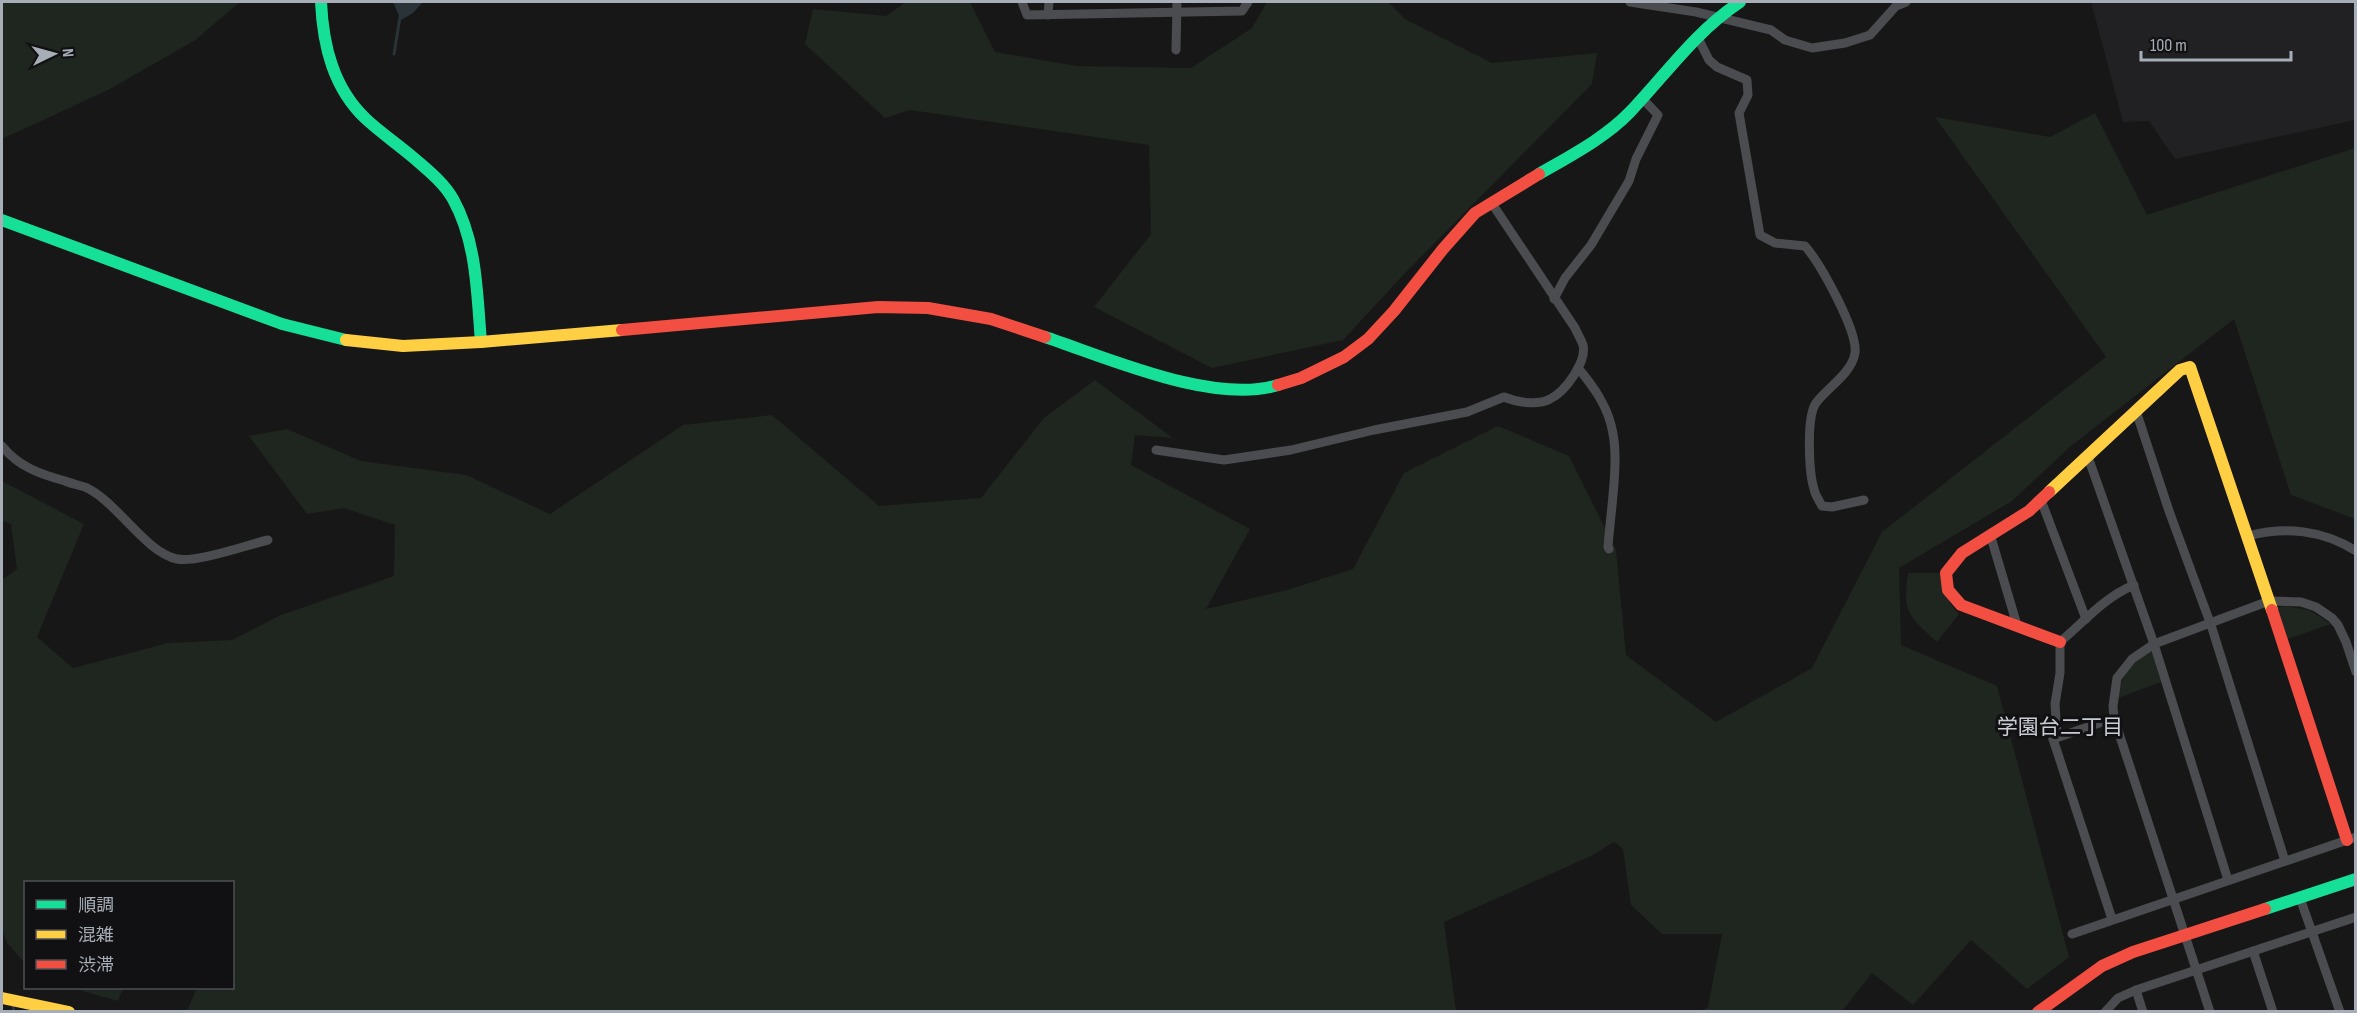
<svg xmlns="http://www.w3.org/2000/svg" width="2357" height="1013" viewBox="0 0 2357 1013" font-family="'Sofia Sans Condensed','Noto Sans JP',sans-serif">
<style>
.built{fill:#212123}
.green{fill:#1f251f}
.water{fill:#2a3338}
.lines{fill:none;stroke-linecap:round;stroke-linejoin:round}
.stream{stroke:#2a3338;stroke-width:3}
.street{stroke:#4b4c4f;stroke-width:9}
.fast{stroke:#16e098;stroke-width:12}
.slow{stroke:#ffcf43;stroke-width:12}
.jam{stroke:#f24e42;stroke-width:12}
.labels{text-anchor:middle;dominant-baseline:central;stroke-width:6;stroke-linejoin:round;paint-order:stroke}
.neighbourhood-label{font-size:21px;fill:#c9cdd3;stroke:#111113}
</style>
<rect width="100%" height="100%" fill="#171717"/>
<path class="built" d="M2091,2H2355V120L2175,159L2149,121L2123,122Z"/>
<g class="green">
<path d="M2,2H240L194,41L108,90L2,139Z"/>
<path d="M906,2H970L995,52L1077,66L1191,68L1252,28L1267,2H1388L1405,19L1492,63L1597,53L1592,84L1406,272L1343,340L1212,368L1094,307L1151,234L1149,145L910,110L885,118L805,44L813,9L886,16Z"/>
<path d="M2095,113L2147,215L2355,148V519L2291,495L2234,319L2071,446L2012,501L1899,568L1901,645L1997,686L2069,957L2027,989L1971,940L1913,1005L1872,973L1842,1011H1701L1708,1007L1722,934H1662L1631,905L1623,849L1614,842L1593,855L1444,922L1456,1011H187L197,988H232V882H26L25,963L7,943L2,929V580L17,569L11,524L2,521V481L84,524L37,637L73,668L168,643L232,640L281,615L394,576L395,525L344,508L307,514L249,436L287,429L361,461L466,475L550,514L683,425L772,415L879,506L981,498L1044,418L1095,380L1173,438L1135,435L1131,465L1250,529L1206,609L1287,590L1353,569L1404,473L1498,426L1569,456L1616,550L1626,655L1716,722L1812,668L1882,532L2106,357L1935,117L2050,137Z"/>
<path d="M1908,573H1946C1944,591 1947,601 1959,614L1937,642C1909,616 1902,613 1908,573Z"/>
<path d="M2284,606L2309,610L2331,624L2287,639L2275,608Z"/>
<path d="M2152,651L2161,682L2118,698C2120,676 2133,661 2152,651Z"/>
<path d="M72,988H123L118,1001Z"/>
</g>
<path class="water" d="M393,2H423L413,13L401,20Z"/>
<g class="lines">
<g class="stream">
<path d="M394,54L400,17"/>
<path d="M13,1006L14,1012"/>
</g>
<g class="street">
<path d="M1022,2L1027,15L1242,11L1248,2"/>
<path d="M1630,2L1696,12L1771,30L1785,40L1812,48L1845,43L1870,35L1896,6L1906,2"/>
<path d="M1048,15L1049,2"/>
<path d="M1697,36L1709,60L1717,67L1747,80L1748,95L1739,113L1760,235L1775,243L1805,246C1820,263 1858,331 1855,353C1852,373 1827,388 1816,403C1806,417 1809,473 1814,489C1815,495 1819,500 1822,506L1832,507L1864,500"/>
<path d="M1176,50L1177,2"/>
<path d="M1554,299L1565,278L1591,245L1629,181L1636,159L1658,115L1643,99"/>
<path d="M1578,368C1594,387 1609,408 1613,434C1619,463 1610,516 1608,547L1609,549"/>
<path d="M2136,411L2169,511L2211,625L2285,861"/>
<path d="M2,446C19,467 40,474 65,481C72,484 80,485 87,488C118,503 145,552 177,559C196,563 247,545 268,540"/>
<path d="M1156,450L1224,460L1291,450L1374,430L1467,412L1504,397C1516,402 1537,406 1550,399C1565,392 1587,362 1583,345C1581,339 1577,333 1575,328L1491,202"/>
<path d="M2088,457L2154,644L2228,880"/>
<path d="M2041,500L2086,619"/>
<path d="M1990,534L2017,625"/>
<path d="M2248,536C2285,526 2323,530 2356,551"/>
<path d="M2053,739L2114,718"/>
<path d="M2300,898L2340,1012"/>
<path d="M2112,919L2053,739L2057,734L2055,704L2060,673V642C2084,622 2103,598 2134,585"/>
<path d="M2072,934L2356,837"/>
<path d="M2253,951L2273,1012"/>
<path d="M2136,990L2143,1012"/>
<path d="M2105,1012L2118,998L2136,990L2356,917"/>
<path d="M2210,1012L2114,718L2113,706L2117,678L2132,659L2154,644L2269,601L2301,602L2316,607L2332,618L2338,625L2346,642L2356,672"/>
</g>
<g class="fast">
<path d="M321,2C323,45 333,88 366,119C381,133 399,145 415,159C429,171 444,183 453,199C477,242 477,294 481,342"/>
<path d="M1539,174C1570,156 1605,138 1630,112C1667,73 1695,32 1740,2"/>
<path d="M2,220L282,324L346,340"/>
<path d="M1045,337C1108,358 1214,405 1278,385"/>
<path d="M2265,909L2356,879"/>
</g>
<g class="slow">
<path d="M346,340L403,346L481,342L622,330"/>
<path d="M2049,492L2180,370L2190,367L2272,610"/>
<path d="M2,998L69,1012"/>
</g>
<g class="jam">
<path d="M622,330L878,307L928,308L991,319L1045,337"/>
<path d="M1278,385L1301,378L1344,357L1368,339L1394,311L1443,249L1475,213L1539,174"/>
<path d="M2049,492L2029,511L1962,553L1946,573L1948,590L1961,605L2060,642"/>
<path d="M2272,610L2347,840"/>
<path d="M2038,1012L2102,966L2133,952L2265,909"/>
</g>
</g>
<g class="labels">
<g class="neighbourhood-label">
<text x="2060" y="727">学園台二丁目</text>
</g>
</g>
<rect width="2357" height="1013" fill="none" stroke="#a8aeb7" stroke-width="6"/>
<rect x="24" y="881" width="210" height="108" fill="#111113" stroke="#4d5055" stroke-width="1.5"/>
<rect x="36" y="900" width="30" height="9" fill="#16e098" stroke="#4d5055" stroke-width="1.5"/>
<text x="78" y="911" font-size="18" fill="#a8aeb7">順調</text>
<rect x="36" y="930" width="30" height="9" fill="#ffcf43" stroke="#4d5055" stroke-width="1.5"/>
<text x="78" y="941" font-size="18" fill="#a8aeb7">混雑</text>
<rect x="36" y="960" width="30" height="9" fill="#f24e42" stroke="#4d5055" stroke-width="1.5"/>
<text x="78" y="971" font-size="18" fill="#a8aeb7">渋滞</text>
<g transform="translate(54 54) rotate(85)" stroke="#111113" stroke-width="4.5" paint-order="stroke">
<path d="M0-4.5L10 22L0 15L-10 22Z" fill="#a8aeb7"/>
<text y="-9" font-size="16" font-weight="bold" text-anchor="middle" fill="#a8aeb7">N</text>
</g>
<path d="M2141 51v9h150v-9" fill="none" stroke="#a8aeb7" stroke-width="3"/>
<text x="2150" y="51" font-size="18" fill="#a8aeb7" stroke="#111113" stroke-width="4.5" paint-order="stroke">100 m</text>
</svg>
